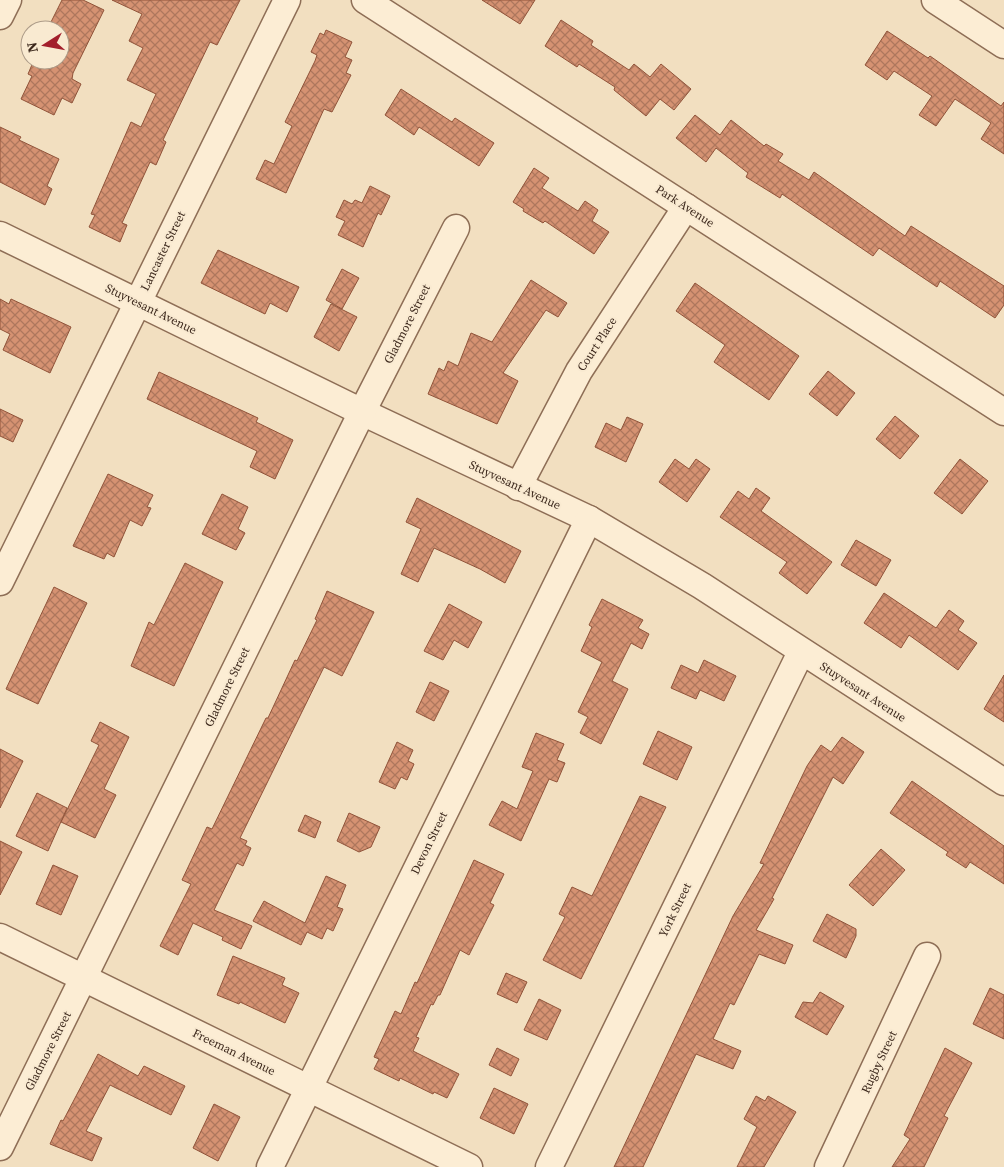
<svg xmlns="http://www.w3.org/2000/svg" width="1004" height="1167" viewBox="0 0 1004 1167" font-family="'Source Serif 4',serif">
<style>
.building{fill:url(#building-cross-hatch);stroke:#905339}
.lines{fill:none;stroke-linecap:round;stroke-linejoin:round}
.street-casing{stroke:#8e6e56;stroke-width:29}
.street{stroke:#fcedd4;stroke-width:26}
.labels{text-anchor:middle;dominant-baseline:central;stroke-width:4;stroke-linejoin:round;paint-order:stroke}
.street-label{font-size:12px;fill:#3c281c;stroke:#f9ead1}
</style>
<defs>
<pattern id="building-cross-hatch" width="8" height="8" patternUnits="userSpaceOnUse" patternTransform="scale(1.25)"><rect width="8" height="8" fill="#d59272"/><path d="M0 0l8 8M0 8l8-8" fill="none" stroke="#ae775d"/></pattern>
</defs>
<rect width="100%" height="100%" fill="#f2dfc0"/>
<g class="building">
<path d="M62,0H83L104,10L73,73L72,79L81,84L72,103L62,98L54,115L21,99L32,76L28,74L34,60H60V30H47Z"/>
<path d="M112,0H240L217,45L210,42L163,140L166,142L156,165L150,162L122,223L127,225L120,242L89,227L95,215L91,214L131,122L141,127L156,94L127,80L143,48L129,41L142,14Z"/>
<path d="M482,0H535L520,24Z"/>
<path d="M561,20L593,41L591,45L629,70L634,64L650,77L661,64L691,89L674,110L660,99L646,116L614,90L615,87L579,64L577,67L545,46Z"/>
<path d="M326,30L352,42L345,57L352,60L346,73L351,75L332,112L324,109L286,193L256,179L265,160L274,164L292,126L285,122L315,61L317,55L311,52L320,33L324,35Z"/>
<path d="M887,31L928,58L930,56L1001,106L1004,102V154L981,139L991,123L955,99L936,126L919,115L932,96L894,71L887,80L865,65Z"/>
<path d="M401,89L452,122L455,118L494,143L479,166L419,127L414,135L385,115Z"/>
<path d="M695,115L720,135L731,120L764,146L766,144L783,154L778,161L809,180L814,172L905,236L911,226L1004,286V305L995,318L940,281L937,287L879,248L873,256L782,194L780,198L746,177L748,173L716,148L706,162L676,138Z"/>
<path d="M0,127L21,137L19,140L59,159L47,186L52,189L45,205L0,182Z"/>
<path d="M534,168L549,178L542,188L578,211L585,201L598,210L592,221L609,232L594,254L545,221L543,223L523,211L524,209L513,202Z"/>
<path d="M370,186L390,196L381,215L378,213L363,247L338,235L345,221L336,217L344,200L352,204L355,200L362,203Z"/>
<path d="M218,250L299,287L287,312L270,303L265,314L201,283Z"/>
<path d="M342,269L359,278L342,309L326,300Z"/>
<path d="M531,280L567,303L558,317L546,310L503,373L518,381L497,424L428,394L439,368L444,371L448,361L458,366L471,333L492,342Z"/>
<path d="M695,283L799,356L769,400L714,362L725,345L676,311Z"/>
<path d="M0,299L9,304L11,299L71,327L50,373L3,350L10,334L0,329Z"/>
<path d="M331,304L357,317L339,351L314,337Z"/>
<path d="M828,371L855,393L837,416L809,394Z"/>
<path d="M159,372L258,418L256,422L293,440L275,479L250,467L257,451L147,399Z"/>
<path d="M0,409L23,420L13,442L0,436Z"/>
<path d="M895,416L919,436L900,459L876,439Z"/>
<path d="M627,417L643,424L626,462L595,447L606,423L621,430Z"/>
<path d="M675,459L689,469L696,459L710,469L687,502L659,482Z"/>
<path d="M960,459L988,481L962,514L934,493Z"/>
<path d="M108,474L153,495L147,507L151,508L142,526L130,520L114,557L107,553L104,559L73,546Z"/>
<path d="M756,488L770,498L761,511L832,562L807,594L779,573L787,562L720,517L738,491L749,499Z"/>
<path d="M222,494L248,507L238,529L245,533L236,550L202,534Z"/>
<path d="M417,498L521,551L505,583L480,569L434,548L418,582L401,574L421,529L406,522Z"/>
<path d="M856,540L891,560L876,586L841,565Z"/>
<path d="M185,563L223,582L174,686L131,666L149,622L154,625Z"/>
<path d="M54,587L87,603L38,704L6,689Z"/>
<path d="M327,591L374,612L342,676L324,667L240,838L247,841L245,845L251,848L243,866L237,863L214,910L252,926L241,949L222,940L223,937L193,923L178,955L160,946L191,884L182,880L207,827L212,829L266,718H268L295,660L297,661L317,620L315,619Z"/>
<path d="M884,593L936,628L949,610L964,621L958,630L977,643L958,670L909,635L901,648L864,623Z"/>
<path d="M602,599L643,620L638,628L649,634L642,649L631,643L612,681L628,689L601,744L580,733L588,717L578,712L602,662L581,651L592,627L589,625Z"/>
<path d="M449,604L482,622L468,648L454,640L443,660L424,651Z"/>
<path d="M704,660L736,676L724,701L700,690L696,699L671,688L681,665L698,673Z"/>
<path d="M1004,675V722L984,709Z"/>
<path d="M430,682L449,691L434,721L416,712Z"/>
<path d="M100,722L129,737L104,789L116,795L95,838L61,822L99,745L91,741Z"/>
<path d="M658,731L692,747L677,780L643,764Z"/>
<path d="M536,733L564,744L557,760L565,763L557,782L549,779L521,841L489,825L502,801L517,809L533,771L522,767Z"/>
<path d="M842,737L864,752L843,784L833,777L772,898L774,899L756,930L793,945L785,964L759,954L734,1005L730,1003L713,1039L741,1051L733,1069L696,1054L643,1167H614L733,916L764,864L760,863L807,766L821,745L831,752Z"/>
<path d="M397,742L413,750L408,761L414,764L407,780L401,777L395,789L379,782Z"/>
<path d="M0,749L23,761L0,808Z"/>
<path d="M912,781L1004,846V884L970,862L966,868L946,855L948,852L890,813Z"/>
<path d="M37,793L67,808L48,851L16,836Z"/>
<path d="M640,796L666,807L581,979L543,960L565,917L559,914L572,887L592,896Z"/>
<path d="M349,813L380,827L371,847L359,852L337,841Z"/>
<path d="M305,815L321,822L315,838L298,831Z"/>
<path d="M0,841L22,852L0,895Z"/>
<path d="M881,849L905,870L873,906L849,885Z"/>
<path d="M474,860L504,874L490,903L494,905L469,955L460,950L440,995H438L433,1005L431,1004L416,1037L419,1038L413,1051L459,1074L447,1098L434,1092L433,1094L400,1078L399,1081L374,1069L379,1059L374,1057L395,1011L401,1014L415,982L417,983Z"/>
<path d="M53,865L78,876L61,915L36,904Z"/>
<path d="M326,876L346,885L337,907L343,909L333,931L327,928L322,939L307,932L301,945L253,921L264,901L305,923Z"/>
<path d="M827,914L856,929V936L846,958L813,941Z"/>
<path d="M233,956L285,978L282,985L299,993L285,1023L240,1002L239,1004L217,995Z"/>
<path d="M506,973L527,982L517,1003L497,994Z"/>
<path d="M990,988L1004,995V1039L973,1024Z"/>
<path d="M820,992L844,1006L827,1035L795,1017L803,1002L813,1003Z"/>
<path d="M539,999L561,1010L547,1040L524,1030Z"/>
<path d="M497,1048L519,1059L511,1076L489,1065Z"/>
<path d="M945,1048L972,1063L944,1116L948,1118L924,1167H892L910,1139L904,1135Z"/>
<path d="M98,1054L138,1076L144,1066L185,1086L171,1115L110,1085L86,1131L102,1138L92,1161L50,1144L61,1120L63,1121Z"/>
<path d="M494,1088L528,1104L514,1134L480,1118Z"/>
<path d="M756,1096L765,1101L768,1096L796,1112L764,1167H737L757,1127L744,1119Z"/>
<path d="M214,1104L240,1117L218,1161L193,1148Z"/>
</g>
<g class="lines">
<defs>
<g id="street">
<path d="M365,0L1004,412"/>
<path d="M935,0L1004,45"/>
<path d="M0,16L8,0"/>
<path d="M0,235L362,412L589,519L702,586L1004,782"/>
<path d="M518,487L579,371L686,207"/>
<path d="M0,582L287,0"/>
<path d="M0,937L469,1167"/>
<path d="M0,1147L362,412L456,228"/>
<path d="M270,1167L589,519"/>
<path d="M549,1167L801,652"/>
<path d="M828,1167L927,956"/>
</g>
</defs>
<use href="#street" class="street-casing"/>
<use href="#street" class="street"/>
</g>
<g class="labels">
<g class="street-label">
<text transform="translate(685 206) rotate(33)">Park Avenue</text>
<text transform="translate(163 251) rotate(-64)">Lancaster Street</text>
<text transform="translate(151 309) rotate(26)">Stuyvesant Avenue</text>
<text transform="translate(407 324) rotate(-63)">Gladmore Street</text>
<text transform="translate(597 344) rotate(-57)">Court Place</text>
<text transform="translate(515 485) rotate(25)">Stuyvesant Avenue</text>
<text transform="translate(227 687) rotate(-64)">Gladmore Street</text>
<text transform="translate(863 692) rotate(33)">Stuyvesant Avenue</text>
<text transform="translate(429 843) rotate(-64)">Devon Street</text>
<text transform="translate(675 910) rotate(-64)">York Street</text>
<text transform="translate(48 1051) rotate(-63)">Gladmore Street</text>
<text transform="translate(234 1052) rotate(26)">Freeman Avenue</text>
<text transform="translate(879 1062) rotate(-65)">Rugby Street</text>
</g>
</g>
<g transform="translate(45 45) rotate(259)"><circle r="24" fill="#f9ead1" stroke="#ad9c89"/>
<path d="M0-4L9 19L0 12L-9 19Z" fill="#a31f2c"/>
<text y="-8" font-size="14" font-weight="bold" text-anchor="middle" fill="#3c281c">N</text>
</g>
</svg>
